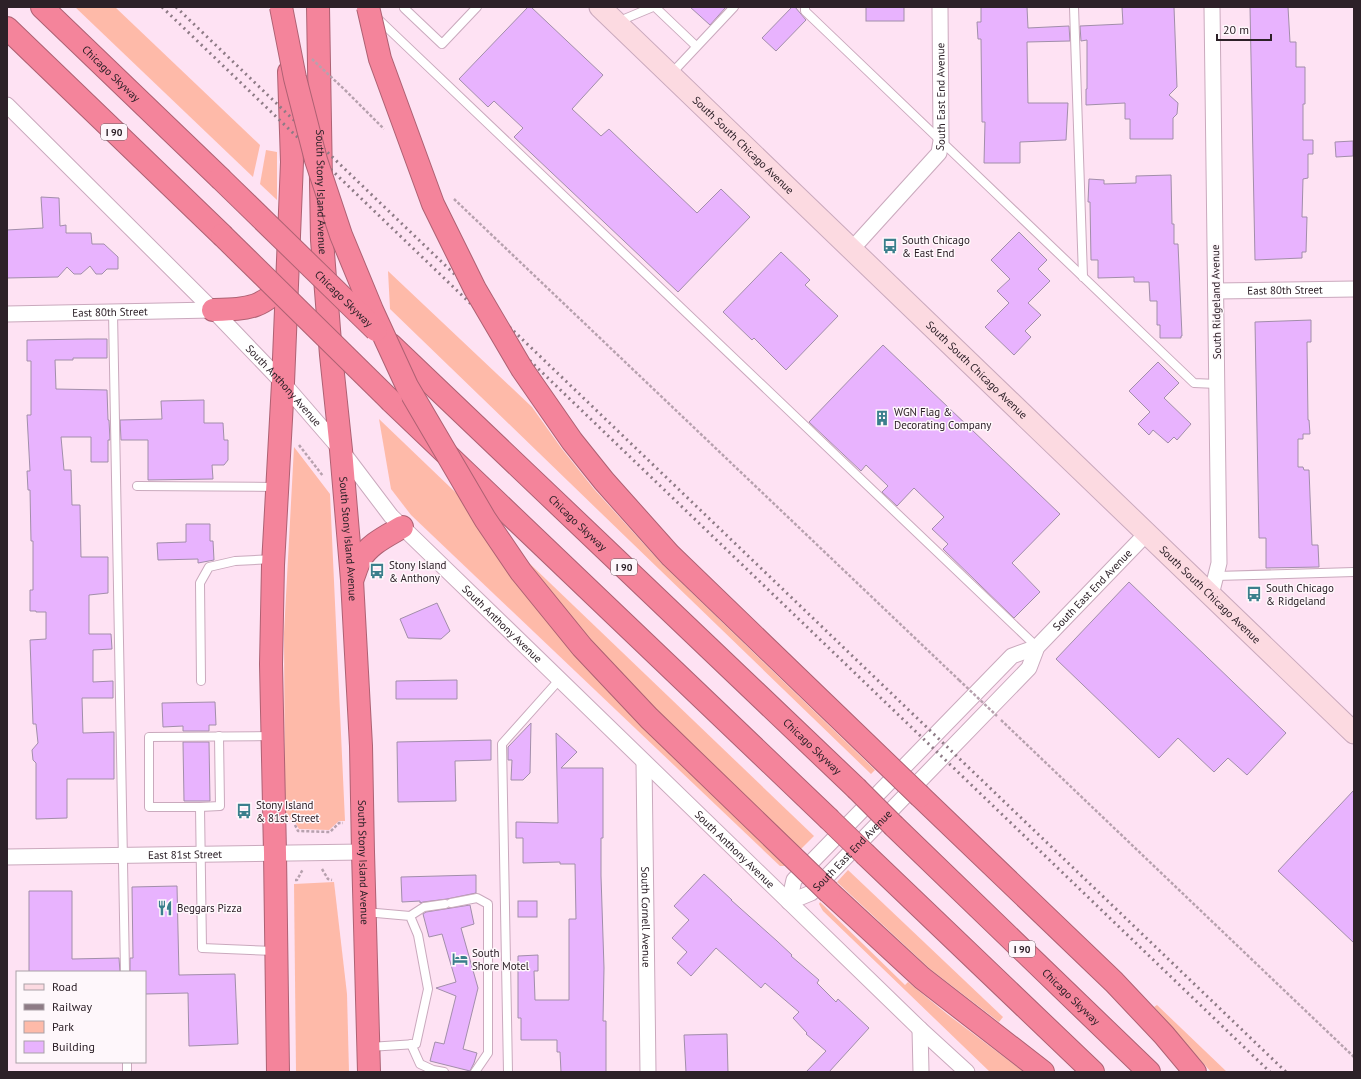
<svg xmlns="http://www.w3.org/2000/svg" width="1361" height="1079" viewBox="0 0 1361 1079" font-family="'PT Sans',sans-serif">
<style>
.green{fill:#febaa9}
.building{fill:#e8b3fe;stroke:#a28eaa}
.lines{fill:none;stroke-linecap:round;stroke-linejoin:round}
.lane-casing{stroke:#caa9bd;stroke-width:10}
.street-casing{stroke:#caa9bd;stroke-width:17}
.secondary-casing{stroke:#caa9bd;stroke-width:23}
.highway-casing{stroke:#ae6173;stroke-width:24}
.path{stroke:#b7a1ae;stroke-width:2.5;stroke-dasharray:3 2;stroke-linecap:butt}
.lane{stroke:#fff;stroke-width:8}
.street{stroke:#fff;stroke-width:15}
.secondary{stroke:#fcdae1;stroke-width:21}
.highway{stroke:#f4849b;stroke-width:22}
.rail{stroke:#8e7b86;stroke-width:3;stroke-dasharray:2 4;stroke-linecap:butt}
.highway-bridge-casing{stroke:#ae6173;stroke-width:24;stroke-linecap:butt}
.path-bridge{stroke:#b7a1ae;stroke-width:2.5;stroke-dasharray:3 2;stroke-linecap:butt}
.highway-bridge{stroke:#f4849b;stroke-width:22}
.labels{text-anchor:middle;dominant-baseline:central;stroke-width:3;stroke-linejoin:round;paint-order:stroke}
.shield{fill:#fef7fb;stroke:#6c6167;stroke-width:1}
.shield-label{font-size:10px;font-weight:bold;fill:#2d2128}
.street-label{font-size:11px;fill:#2d2128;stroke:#fef7fb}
.poi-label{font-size:11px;fill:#2d2128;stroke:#fef7fb;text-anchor:start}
</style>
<rect width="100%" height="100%" fill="#fee2f3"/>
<g class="green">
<path d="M75,7H115L260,145L253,177Z"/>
<path d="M266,150L277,152V200L260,184Z"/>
<path d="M388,271L532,407L562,449L594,489L661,563L875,770L871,774L390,309Z"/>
<path d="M379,419L814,836L784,866H780L411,515L391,489Z"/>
<path d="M294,447L330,494L345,821H339L329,830L299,829L294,820H291L290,817L285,816L284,633Z"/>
<path d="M848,870L1003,1017L999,1022L930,969L837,882Z"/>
<path d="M334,882L347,994L349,1072H296L294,884Z"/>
<path d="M820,902L905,985L908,982L947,1014L1024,1072H990L823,911L819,904Z"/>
<path d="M1157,1005L1227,1072H1211L1154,1007Z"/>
</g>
<g class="building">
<path d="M528,7H531L603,75L572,109L601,136L609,129L697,213L721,189L750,217L678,292L514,137L523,128L494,101L488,107L459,79Z"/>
<path d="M690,7H726L710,25Z"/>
<path d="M792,7H795L806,20L776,51L762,38Z"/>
<rect x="866" y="7" width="38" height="14"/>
<path d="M981,7H1027L1028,28L1069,26L1070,41L1027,42L1028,103H1068L1066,140L1020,142V163H984L985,122H982L981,39H978L977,22H981Z"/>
<path d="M1122,7H1174L1177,87L1169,95L1178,103L1177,114L1173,118V139H1130V119H1125V103L1086,105V89H1087V40L1081,41L1080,26L1123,24Z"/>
<path d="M1250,7H1288L1290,42H1296V67H1305V104H1303V140H1313V154H1308V178L1303,179L1302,217H1307L1306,252H1302V258L1255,260Z"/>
<path d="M1353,141V156L1336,157L1335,142Z"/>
<path d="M1171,175L1172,224H1174V244H1178L1182,336H1181V338H1160V325H1157V301H1150L1149,282H1134V277L1098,278V260H1091L1090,202H1088L1089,179L1104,180V184L1136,183V176Z"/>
<path d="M41,197L59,198L60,226L66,225V233H91L92,244H104L118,257V269H107L102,274H96L90,266L81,274H74L67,267L58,277L7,278V230L43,228Z"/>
<path d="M1019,232L1047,260L1038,269L1050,281L1028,303L1041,315L1025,331L1031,337L1014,355L985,327L1009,303L997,291L1010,279L991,260Z"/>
<path d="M781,252L810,280L805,285L838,316L786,370L754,338L752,340L723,312Z"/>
<path d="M1311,320V342H1307L1308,420H1309L1310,434H1303V439H1298V467H1303L1304,470H1309L1312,545H1318L1319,567L1266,568V538H1259L1255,322Z"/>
<path d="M88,339H107V358H73V360H55L56,389L107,390L108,420H109L110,440H108V462H91V437H61L64,470H71L72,505H80L81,557H108V593L89,595V634H111L112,649L93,650V682L113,681V698H82L83,733L114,732V779H67V818L36,819V763L33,760L32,750L38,743L36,724H33L30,640L46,639V612H36V611H30V590H33V541H31L30,490H28L27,471H30L27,415H31V361H27V340Z"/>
<path d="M883,345L1060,514L1012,563L1040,592L1014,618L943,549L948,544L932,529L944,517L914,488L897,506L882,492L888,486L866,465L861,471L809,422Z"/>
<path d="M1158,362L1179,383L1164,398L1191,424L1177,440L1174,437L1168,443L1153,430L1149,435L1138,424L1150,412L1129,391Z"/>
<path d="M204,400V423H223L224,440H228V460L224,465H212L213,479L148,480V440H121L120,420L162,419L161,401Z"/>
<path d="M186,524H210V541H213L214,560L198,563V559L158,560L157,543L186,542Z"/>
<path d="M1129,582L1286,733L1247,775L1228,758L1214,772L1178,738L1159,758L1056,659Z"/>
<path d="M437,603L450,631L441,639L408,638L400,619Z"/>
<path d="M457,680V699H396V681Z"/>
<path d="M215,702L216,725H209V731H183V726L163,727L162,703Z"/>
<path d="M531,723L530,773L523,780H511L512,760H508V747Z"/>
<path d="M556,733L577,752L561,768H603V838H601V876L604,968L603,1021H606V1072H561L560,1052H557V1040H521V1018H518V956L538,955V971H534L535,1000H569V919H576L575,864H560V862L523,863V838H516V822L558,823Z"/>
<path d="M491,740V760L455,761L456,801L398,802L397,742Z"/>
<path d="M183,742H209L210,801H184Z"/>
<path d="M1354,790V943L1278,871Z"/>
<path d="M704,874L732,900H731L777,941L792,955L791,956L819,980L817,983L836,1002L838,999L869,1028L829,1072H806L826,1051L806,1034L807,1033L793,1018L799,1012L765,983L761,988L716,948L691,976L677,963L687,952L672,938L689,920L674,906Z"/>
<path d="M476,875V893L447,899L423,902L420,903V901L402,902L401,877Z"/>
<path d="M177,886L179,975L235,974L238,1044L189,1046L188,993L145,994V972H130V958H133L132,887Z"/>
<path d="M29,891H72V959L119,958L120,972H29Z"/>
<rect x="518" y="901" width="19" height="16"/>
<path d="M470,905L474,924L461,928L478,988L463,1049L477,1053L474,1063L470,1071L430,1061L435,1042L444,1044L456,996L436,988L456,982L442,934L429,937L423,914L426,912Z"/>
<path d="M727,1034L728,1072H686L684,1035Z"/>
</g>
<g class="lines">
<defs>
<g id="lane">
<path d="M405,7L404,8L442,44L477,7"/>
<path d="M655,7L696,46"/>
<path d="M805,7V11L1194,383L1217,384"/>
<path d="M1074,7L1083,277"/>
<path d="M376,17L1037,647"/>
<path d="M617,22L653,7"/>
<path d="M671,74L734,7"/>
<path d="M113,312L125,972"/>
<path d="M137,486L277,487"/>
<path d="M1216,576L1354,572"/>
<path d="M201,681L200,583L209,567L235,561L273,559"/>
<path d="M272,736L149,737V807H200L202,948L275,951"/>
<path d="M200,807L220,806L219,736"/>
<path d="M451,903L477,898L488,904V1053L475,1072"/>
<path d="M365,912L410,916L418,935L428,989L416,1044L369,1047"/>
<path d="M410,916L424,907L445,904"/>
<path d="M411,1044L420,1064L433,1070L444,1072"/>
<path d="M127,1062V1072"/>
<path d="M508,1072L502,744L560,679"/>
</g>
<g id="street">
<path id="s1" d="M7,105L213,310L283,383L341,450L391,516L920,1029L967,1072"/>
<path id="s2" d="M852,249L939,153L941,141L940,7"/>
<path id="s3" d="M1216,291L1354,289"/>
<path id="s4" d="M7,314L213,310"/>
<path d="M1211,595L1219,563L1212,7"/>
<path id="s5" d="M644,762L648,1072"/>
<path id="s6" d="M7,857L363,852"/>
<path id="s7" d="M789,902L811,893L1029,668L1037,647L1147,533"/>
<path d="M789,902L794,880L1012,656L1037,647"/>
<path d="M920,1029L921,1072"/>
</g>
<g id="secondary">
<path id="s8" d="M600,7L1354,733"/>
</g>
<g id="highway">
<path id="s9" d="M42,7L220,178"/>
<path id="s10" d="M318,7L322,240L331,355L341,450L352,580L361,746L363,852L369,1072"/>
<path d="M7,28L222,235"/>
<path d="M213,310C249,309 264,309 287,279"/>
<path id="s11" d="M391,345L856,788"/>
<path d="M391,401L828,818"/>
<path d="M353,578C355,573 357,566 360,560C369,544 387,536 402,527"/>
<path d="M920,796L1114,982L1164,1035L1195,1072"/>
<path id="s12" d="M894,826L1149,1072"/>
<path d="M866,855L1093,1072"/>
<path d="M829,892L922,978L1043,1072"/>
<path d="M278,1072L275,853L271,664L273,565L283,383L292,162L289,72"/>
</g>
</defs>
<use href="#lane" class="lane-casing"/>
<use href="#street" class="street-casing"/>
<use href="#secondary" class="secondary-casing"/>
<use href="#highway" class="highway-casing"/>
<g class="path">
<path d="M345,90L384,129"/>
<path d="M454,199L959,680"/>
<path d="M299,445L323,476"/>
<path d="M1001,720L1354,1057"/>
<path d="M295,825L298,831L330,832L339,823H343"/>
<path d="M322,869L328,879L332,880"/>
<path d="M295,880H297L303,869"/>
</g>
<use href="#lane" class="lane"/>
<use href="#street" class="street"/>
<use href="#secondary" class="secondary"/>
<use href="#highway" class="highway"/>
<g class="rail">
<path d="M162,7L1270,1072"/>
<path d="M176,7L1286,1072"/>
</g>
<defs>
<g id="highway-bridge">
<path d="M281,7L295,78L316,160L341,235L372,310L407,386L485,519L521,572L582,647L649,718L829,892"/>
<path d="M368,7L380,59L433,204L475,289L522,369L572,441L604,481L670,555L920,796"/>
<path id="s13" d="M220,178L376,330"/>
<path d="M222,235L391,401"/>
<path d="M856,788L894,826"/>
<path d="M828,818L866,855"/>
</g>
</defs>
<use href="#highway-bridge" class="highway-bridge-casing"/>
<g class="path-bridge">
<path d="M312,59L345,90"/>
<path d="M959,680L997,716"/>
</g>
<use href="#highway-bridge" class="highway-bridge"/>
</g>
<defs>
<symbol id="bus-bare" viewBox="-9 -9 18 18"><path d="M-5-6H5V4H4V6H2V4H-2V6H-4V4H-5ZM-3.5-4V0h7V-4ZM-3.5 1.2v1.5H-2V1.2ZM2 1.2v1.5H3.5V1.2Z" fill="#3a7f8c" stroke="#fef7fb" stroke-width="2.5" paint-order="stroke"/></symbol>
<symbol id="building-bare" viewBox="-9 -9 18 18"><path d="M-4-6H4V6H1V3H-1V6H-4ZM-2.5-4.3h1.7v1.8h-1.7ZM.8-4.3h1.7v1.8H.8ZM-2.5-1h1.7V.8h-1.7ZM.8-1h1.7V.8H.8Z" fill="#3a7f8c" stroke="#fef7fb" stroke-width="2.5" paint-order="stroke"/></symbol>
<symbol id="restaurant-bare" viewBox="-9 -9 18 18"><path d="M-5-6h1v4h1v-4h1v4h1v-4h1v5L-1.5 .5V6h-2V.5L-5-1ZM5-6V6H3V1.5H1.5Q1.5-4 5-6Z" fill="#3a7f8c" stroke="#fef7fb" stroke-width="2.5" paint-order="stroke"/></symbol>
<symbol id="hotel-bare" viewBox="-9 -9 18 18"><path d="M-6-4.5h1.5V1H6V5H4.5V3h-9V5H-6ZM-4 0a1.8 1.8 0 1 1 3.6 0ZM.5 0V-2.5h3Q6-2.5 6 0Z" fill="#3a7f8c" stroke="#fef7fb" stroke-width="2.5" paint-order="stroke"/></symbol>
</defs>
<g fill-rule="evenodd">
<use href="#bus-bare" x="879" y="235" width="22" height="22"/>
<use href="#building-bare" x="871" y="407" width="22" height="22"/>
<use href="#bus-bare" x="366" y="560" width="22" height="22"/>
<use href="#bus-bare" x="1243" y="583" width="22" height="22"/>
<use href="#bus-bare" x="233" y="800" width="22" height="22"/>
<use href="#restaurant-bare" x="154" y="897" width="22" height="22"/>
<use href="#hotel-bare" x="449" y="948" width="22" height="22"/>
</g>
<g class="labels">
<g class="shield">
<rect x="101" y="124" width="26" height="16" rx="3"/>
<rect x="611" y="559" width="26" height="16" rx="3"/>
<rect x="1009" y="941" width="26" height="16" rx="3"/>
</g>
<g class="shield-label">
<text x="114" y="132">I 90</text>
<text x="624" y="567">I 90</text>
<text x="1022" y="949">I 90</text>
</g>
<g class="street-label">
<text stroke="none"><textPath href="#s9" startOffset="96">Chicago Skyway</textPath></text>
<text stroke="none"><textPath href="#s2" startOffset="186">South East End Avenue</textPath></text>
<text stroke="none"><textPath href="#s8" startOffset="199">South South Chicago Avenue</textPath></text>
<text stroke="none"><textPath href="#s10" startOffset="185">South Stony Island Avenue</textPath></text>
<text stroke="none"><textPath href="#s3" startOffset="69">East 80th Street</textPath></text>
<text stroke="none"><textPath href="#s13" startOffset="173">Chicago Skyway</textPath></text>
<text transform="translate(1216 302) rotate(-91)">South Ridgeland Avenue</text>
<text stroke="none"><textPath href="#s4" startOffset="103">East 80th Street</textPath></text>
<text stroke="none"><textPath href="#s8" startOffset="523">South South Chicago Avenue</textPath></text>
<text stroke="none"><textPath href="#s1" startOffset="394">South Anthony Avenue</textPath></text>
<text stroke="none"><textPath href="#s11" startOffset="258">Chicago Skyway</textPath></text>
<text stroke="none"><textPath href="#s10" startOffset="533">South Stony Island Avenue</textPath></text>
<text stroke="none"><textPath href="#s7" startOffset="439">South East End Avenue</textPath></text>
<text stroke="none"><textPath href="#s8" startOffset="847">South South Chicago Avenue</textPath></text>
<text stroke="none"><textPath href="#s1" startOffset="718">South Anthony Avenue</textPath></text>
<text stroke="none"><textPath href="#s11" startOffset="582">Chicago Skyway</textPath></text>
<text stroke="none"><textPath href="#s1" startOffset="1042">South Anthony Avenue</textPath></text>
<text stroke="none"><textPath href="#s7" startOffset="83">South East End Avenue</textPath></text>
<text stroke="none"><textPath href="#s6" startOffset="178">East 81st Street</textPath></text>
<text stroke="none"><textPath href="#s10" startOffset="857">South Stony Island Avenue</textPath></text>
<text stroke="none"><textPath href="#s5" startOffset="155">South Cornell Avenue</textPath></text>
<text stroke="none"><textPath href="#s12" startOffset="246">Chicago Skyway</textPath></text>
</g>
<g class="poi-label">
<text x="902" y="240">South Chicago<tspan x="902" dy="13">&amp; East End</tspan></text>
<text x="894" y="412">WGN Flag &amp;<tspan x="894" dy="13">Decorating Company</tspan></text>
<text x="389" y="565">Stony Island<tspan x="389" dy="13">&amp; Anthony</tspan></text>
<text x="1266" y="588">South Chicago<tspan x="1266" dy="13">&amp; Ridgeland</tspan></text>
<text x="256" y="805">Stony Island<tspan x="256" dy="13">&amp; 81st Street</tspan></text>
<text x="177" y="908">Beggars Pizza</text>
<text x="472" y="953">South<tspan x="472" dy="13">Shore Motel</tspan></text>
</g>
</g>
<rect width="1361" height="1079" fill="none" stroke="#2d2128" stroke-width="16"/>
<rect x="16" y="971" width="130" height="92" fill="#fef7fb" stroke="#aaa1a7"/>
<rect x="24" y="984" width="20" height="6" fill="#fcdae1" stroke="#aaa1a7"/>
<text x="52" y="991" font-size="12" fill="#2d2128">Road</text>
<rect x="24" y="1004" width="20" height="6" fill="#8e7b86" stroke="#aaa1a7"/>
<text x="52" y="1011" font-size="12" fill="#2d2128">Railway</text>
<rect x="24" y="1021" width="20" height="12" fill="#febaa9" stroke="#aaa1a7"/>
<text x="52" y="1031" font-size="12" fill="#2d2128">Park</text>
<rect x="24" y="1041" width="20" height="12" fill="#e8b3fe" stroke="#aaa1a7"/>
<text x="52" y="1051" font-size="12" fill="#2d2128">Building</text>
<path d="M1217 34v6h54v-6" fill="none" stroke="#2d2128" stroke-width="2"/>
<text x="1223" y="34" font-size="12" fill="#2d2128" stroke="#fef7fb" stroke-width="3" paint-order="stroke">20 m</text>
</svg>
